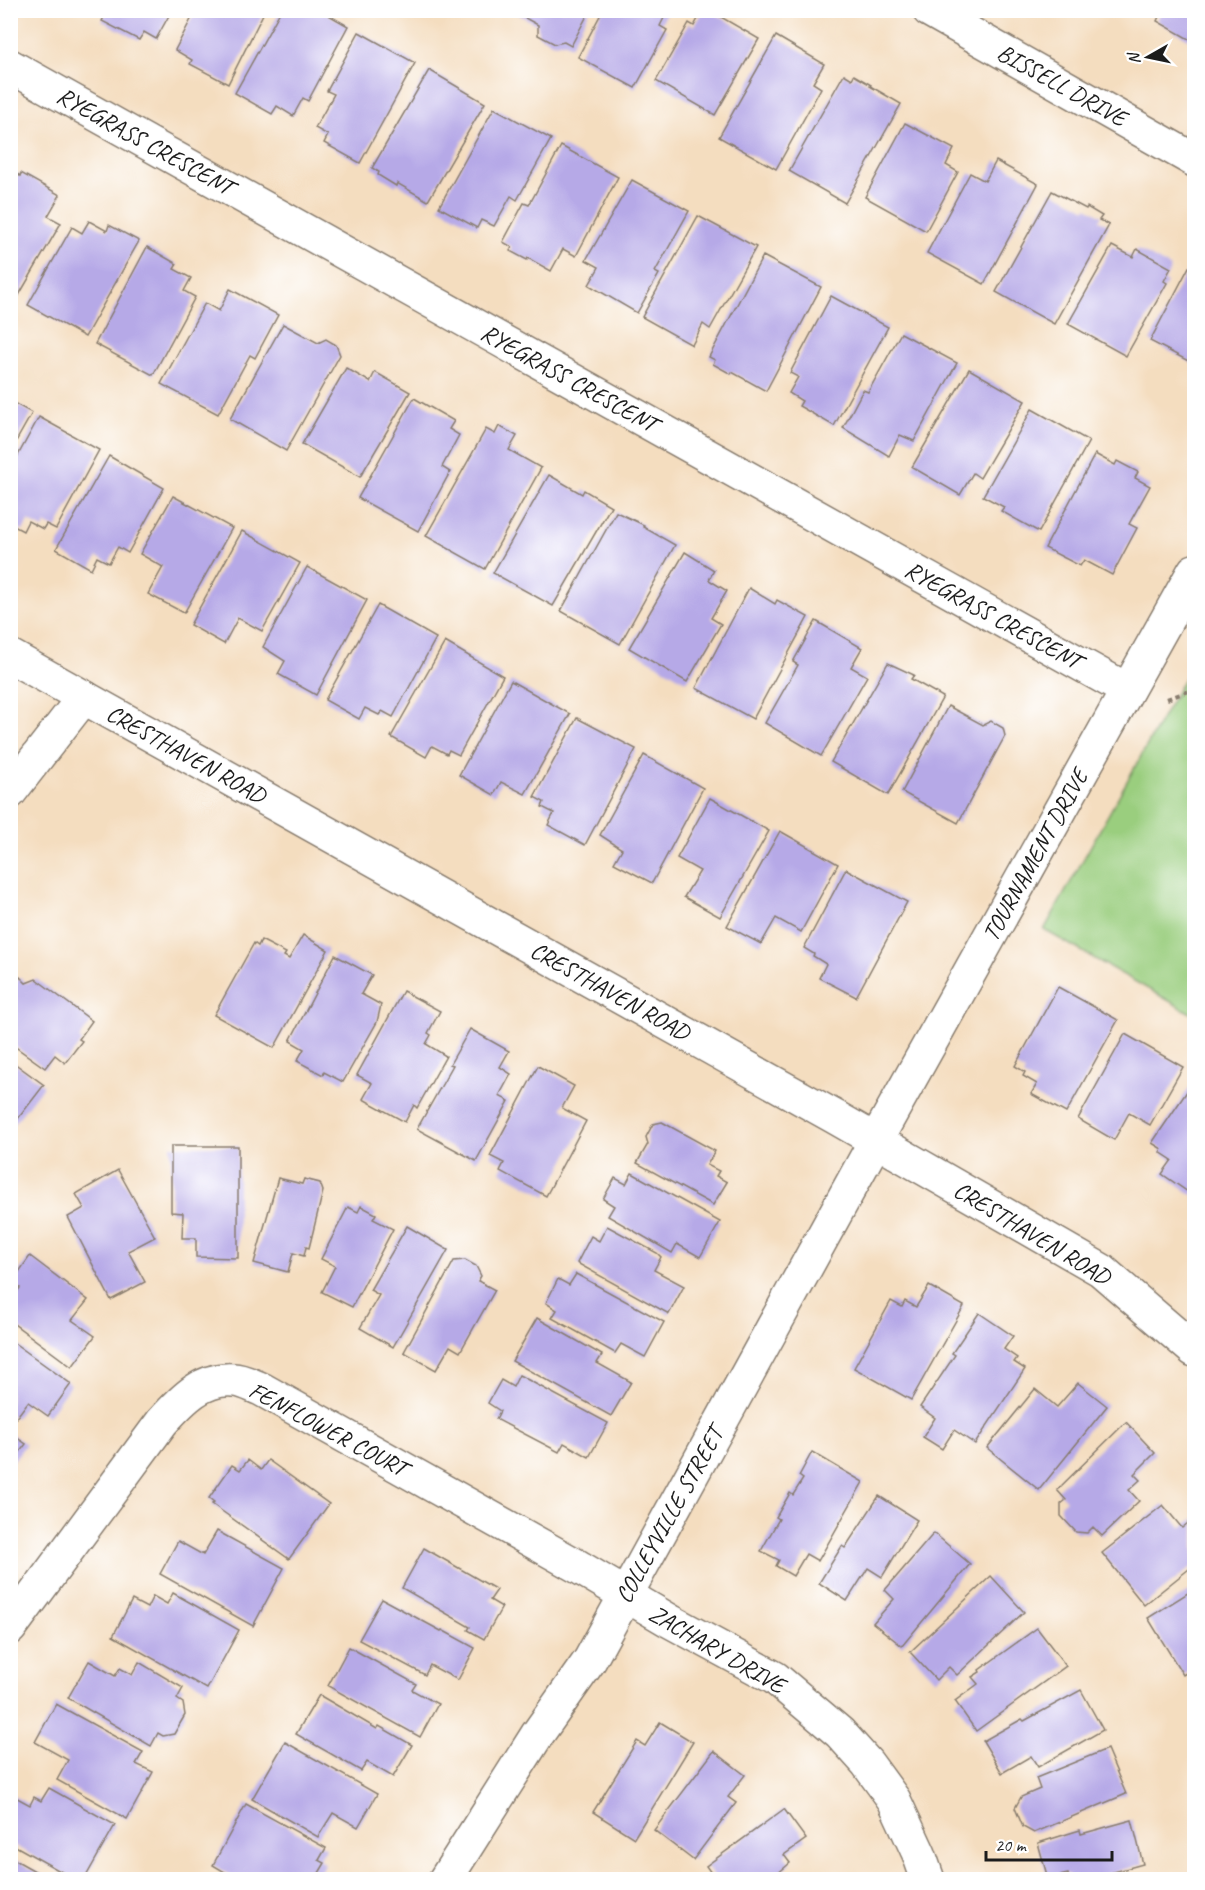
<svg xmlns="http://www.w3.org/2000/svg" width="1205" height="1890" viewBox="0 0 1205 1890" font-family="Caveat,sans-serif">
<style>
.green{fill:#9ace7e;stroke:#5b754d;stroke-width:1.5}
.building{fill:#b6a9e7}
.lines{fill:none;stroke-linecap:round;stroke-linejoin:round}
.minor-casing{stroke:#887c6e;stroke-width:36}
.path{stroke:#887c6e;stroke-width:4;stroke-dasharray:4.5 4.5;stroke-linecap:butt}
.minor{stroke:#fff;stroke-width:33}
.labels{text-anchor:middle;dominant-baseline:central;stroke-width:4.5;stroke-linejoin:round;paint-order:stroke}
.street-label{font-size:24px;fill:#1c1c1c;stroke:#fff}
</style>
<rect width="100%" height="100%" fill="#fff"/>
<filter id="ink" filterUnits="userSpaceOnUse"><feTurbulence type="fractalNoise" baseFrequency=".0167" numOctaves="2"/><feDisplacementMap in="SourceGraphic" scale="12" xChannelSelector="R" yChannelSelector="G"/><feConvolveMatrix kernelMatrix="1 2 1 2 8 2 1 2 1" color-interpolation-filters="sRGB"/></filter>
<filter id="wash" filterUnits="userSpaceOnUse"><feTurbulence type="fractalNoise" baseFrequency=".008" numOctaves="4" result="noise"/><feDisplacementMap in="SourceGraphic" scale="24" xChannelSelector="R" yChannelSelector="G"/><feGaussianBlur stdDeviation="1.35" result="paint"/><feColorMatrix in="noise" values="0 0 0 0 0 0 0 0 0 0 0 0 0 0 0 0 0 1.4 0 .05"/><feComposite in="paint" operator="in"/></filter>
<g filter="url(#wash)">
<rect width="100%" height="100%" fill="#f4ddbf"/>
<path class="green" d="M1194,661V1015L1044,930Z"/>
<g id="blocks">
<g class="building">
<path d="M108,10H172L156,39L144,32L139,40L102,21Z"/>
<path d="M196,10H265L228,84L190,64L192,60L175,50Z"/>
<path d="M281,10H320L348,26L308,101L303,98L293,116L277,106L272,114L235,93Z"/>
<path d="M515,10H590L571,46L564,42L555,44L538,35V25L514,12Z"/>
<path d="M603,10H668L660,26L667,30L635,88L578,57Z"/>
<path d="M703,10H709L759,39L715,115L656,81L689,23L694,26Z"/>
<path d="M1162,10H1194V42L1157,21Z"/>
<path d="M359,32L415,63L360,163L324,143L328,135L315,128L334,94L327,91Z"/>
<path d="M776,36L824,64L813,83L821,88L776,169L719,137Z"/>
<path d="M429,70L485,103L428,201L397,183L396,186L378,175L379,172L372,168Z"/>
<path d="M844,74L852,79L854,75L871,85L870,86L901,104L845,203L789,171Z"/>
<path d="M494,108L551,139L517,200L511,196L494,226L481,220L477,228L439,207Z"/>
<path d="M905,123L954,149L946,165L958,172L926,231L865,197Z"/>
<path d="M561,146L618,177L576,256L563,249L551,271L528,258L527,260L510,251L512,247L503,242L524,203L529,205Z"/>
<path d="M996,161L1038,184L984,284L927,253L970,173L985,181Z"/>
<path d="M12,171L20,176L21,173L60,195L48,216L61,223L15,302L10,300Z"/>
<path d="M632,180L689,211L655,272L659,274L637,313L589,285L599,267L586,260Z"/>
<path d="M1052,191L1086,209L1087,207L1102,216L1099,220L1109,225L1054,324L996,292Z"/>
<path d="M698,216L756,247L710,329L703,324L692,345L642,317Z"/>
<path d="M89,221L107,231L109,225L139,241L85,337L28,305L72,227L82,233Z"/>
<path d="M1112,246L1133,257L1137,249L1171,268L1164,281L1167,283L1126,356L1068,324Z"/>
<path d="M147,247L177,264L174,269L191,278L184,291L195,297L153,375L95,344Z"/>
<path d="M763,256L821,287L766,391L732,372L731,374L713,364L715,360L709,357Z"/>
<path d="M1189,267L1194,269V364L1150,341Z"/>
<path d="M230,289L278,315L255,358L250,355L218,414L161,384L205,303L219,311Z"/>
<path d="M831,296L888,327L834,426L799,406L802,401L789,393L798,377L790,373Z"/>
<path d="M283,324L318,343L326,339L336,345L340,355L286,451L230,419Z"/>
<path d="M901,333L957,363L914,441L900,435L889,456L843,428L863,390L868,392Z"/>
<path d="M346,368L370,382L375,372L410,392L360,477L302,444Z"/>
<path d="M969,369L1025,401L980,478L973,473L960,495L912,467Z"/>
<path d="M414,398L454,421L449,429L459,435L442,467L450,472L418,531L358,498Z"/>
<path d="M10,401L32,413L10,452Z"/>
<path d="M1032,409L1089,441L1039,532L1001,511L1004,507L983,496Z"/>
<path d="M39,417L99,450L56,529L46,524L43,529L28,521L23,531L10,524V470Z"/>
<path d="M499,426L517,436L509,450L541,468L485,569L426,536L486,429L495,434Z"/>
<path d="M1095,454L1115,465L1117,461L1138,472L1135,478L1150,486L1129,524L1137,528L1112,575L1084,560L1080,566L1045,548Z"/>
<path d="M109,456L164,488L128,553L118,547L109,563L97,557L91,569L56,549Z"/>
<path d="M549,475L582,494L584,490L611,506L553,606L493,573Z"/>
<path d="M173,496L232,528L184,613L148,594L163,567L140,554Z"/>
<path d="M616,512L644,525L643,527L675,545L620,644L561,611Z"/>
<path d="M242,531L300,563L262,631L238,618L224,644L190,625Z"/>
<path d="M685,552L714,570L709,580L727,591L711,618L721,624L687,682L629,648Z"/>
<path d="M307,567L367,600L316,695L278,674L285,661L263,647Z"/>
<path d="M749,588L775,604L777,600L808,617L753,719L696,688Z"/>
<path d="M378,605L436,638L393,717L382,711L379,715L365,708L359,719L325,700Z"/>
<path d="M816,621L862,648L851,667L867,676L821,756L765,723L798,665L793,662Z"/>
<path d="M445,642L503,676L459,755L449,750L447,754L432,746L426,757L391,737Z"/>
<path d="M888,663L914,675L911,679L943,697L888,795L831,762Z"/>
<path d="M511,681L570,714L525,794L501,782L494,795L459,775Z"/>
<path d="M948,706L983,725L991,721L1003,728L1005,736L958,823L902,792Z"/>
<path d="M577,718L636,749L585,845L548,825L554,813L542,807L544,802L534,797Z"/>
<path d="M644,755L703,788L652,883L614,863L622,849L600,835Z"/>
<path d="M710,798L769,831L720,917L684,897L700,871L677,858Z"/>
<path d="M780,831L838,864L801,932L776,918L761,944L727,926Z"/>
<path d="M846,869L907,902L856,997L819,978L826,964L813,956L814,954L804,948Z"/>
<path d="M303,935L328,950L274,1048L214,1015L254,943L258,946L261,940L286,953L284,956L289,959Z"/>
<path d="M335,955L372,975L361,994L381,1005L377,1022L343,1082L324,1072L323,1075L297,1061L304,1049L290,1041Z"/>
<path d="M20,977L26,983L36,979L92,1021L79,1039L82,1041L65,1063L55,1055L45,1068L10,1043V990Z"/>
<path d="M1058,987L1118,1020L1066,1113L1031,1094L1037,1084L1023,1076L1025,1072L1015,1066Z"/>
<path d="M403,991L440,1011L428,1033L431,1035L426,1044L446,1056L417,1108L414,1105L405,1122L363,1099L372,1083L357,1075Z"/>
<path d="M470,1029L509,1051L500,1067L511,1074L499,1096L509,1101L476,1161L417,1129L453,1065L450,1064Z"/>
<path d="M1125,1034L1183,1067L1150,1125L1129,1113L1114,1140L1078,1119Z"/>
<path d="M10,1060L44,1085L10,1129Z"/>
<path d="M538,1066L574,1086L562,1108L586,1121L546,1196L500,1171L504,1163L490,1156Z"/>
<path d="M1194,1081V1196L1162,1174L1172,1160L1160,1152L1162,1149L1152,1143Z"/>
<path d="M662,1122L715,1151L707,1165L719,1171L716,1176L727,1182L713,1205L637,1163L648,1144L646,1137L653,1124Z"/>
<path d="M171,1146H238V1258L196,1257V1238H182L183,1213L171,1212Z"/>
<path d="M118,1170L155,1237L128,1251L145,1282L111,1300L68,1217L84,1208L76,1194Z"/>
<path d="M632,1173L720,1222L700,1257L677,1244L672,1253L608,1216L614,1206L603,1199L615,1178L626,1184Z"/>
<path d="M278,1178L302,1184L304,1179L320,1183L323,1191L309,1248L306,1247L304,1256L293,1253L288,1272L254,1263Z"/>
<path d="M361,1206L376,1214L373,1219L393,1229L352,1307L322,1292L335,1266L321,1259L348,1207L358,1212Z"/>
<path d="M407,1226L448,1250L393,1347L360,1328L379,1295L370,1290Z"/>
<path d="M607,1226L657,1253L661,1257L654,1270L684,1286L669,1314L577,1263L591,1236L599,1241Z"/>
<path d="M30,1256L88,1300L72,1320L95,1336L72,1367L10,1321V1301L20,1288L12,1282Z"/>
<path d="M465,1260L476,1266L481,1276L478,1281L495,1290L460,1352L450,1346L436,1370L404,1352L454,1261Z"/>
<path d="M576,1274L664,1322L645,1357L621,1344L615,1353L552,1318L557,1310L546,1303L558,1279L569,1285Z"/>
<path d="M929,1286L964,1306L911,1400L854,1368L891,1301L902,1307L905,1301L916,1307Z"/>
<path d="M979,1313L1013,1336L1004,1349L1017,1358L1014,1362L1025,1369L975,1444L954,1430L942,1449L923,1437L935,1418L920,1407L955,1355L952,1353Z"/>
<path d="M537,1318L602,1355L597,1363L631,1382L611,1416L512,1361Z"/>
<path d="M10,1340L71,1384L48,1416L28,1402L16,1418L10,1414Z"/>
<path d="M519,1375L608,1423L589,1457L564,1443L559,1452L496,1419L500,1411L488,1403L501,1380L513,1387Z"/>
<path d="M1078,1383L1107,1406L1039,1490L987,1448L1035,1389L1057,1407Z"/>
<path d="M1126,1422L1155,1453L1134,1474L1140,1480L1129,1490L1139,1501L1102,1536L1093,1527L1087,1533L1076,1532L1061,1516V1504L1066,1500L1057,1490Z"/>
<path d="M10,1433L26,1444L10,1465Z"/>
<path d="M812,1452L863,1482L818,1561L806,1554L793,1576L776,1566L779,1560L761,1551L779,1519L776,1517L790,1493L793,1495L803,1479L799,1476Z"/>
<path d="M248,1460L261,1470L268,1460L329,1504L289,1559L212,1504L214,1502L209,1498L232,1465L240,1470Z"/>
<path d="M879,1496L917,1520L882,1577L868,1568L847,1601L819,1583L842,1546L845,1548Z"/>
<path d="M1163,1505L1182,1528L1194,1518V1565L1144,1605L1102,1553Z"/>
<path d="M217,1531L284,1568L253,1626L160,1574L178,1541L203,1555Z"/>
<path d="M934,1533L970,1564L902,1646L873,1623L894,1599L885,1590Z"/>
<path d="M424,1548L497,1590L490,1600L502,1607L484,1639L468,1630L470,1627L402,1588Z"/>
<path d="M991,1576L1024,1612L957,1675L949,1667L936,1680L910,1652Z"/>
<path d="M1194,1589V1668L1183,1675L1148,1618Z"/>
<path d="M173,1593L239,1630L207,1689L113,1636L132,1600L147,1608L153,1596L167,1604Z"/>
<path d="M382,1599L441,1631L442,1630L475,1648L458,1680L430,1665L425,1675L359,1640Z"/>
<path d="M1037,1628L1066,1666L976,1731L955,1701L978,1684L972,1677L980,1672L979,1670Z"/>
<path d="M349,1647L416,1684L412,1690L438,1704L420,1737L328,1686Z"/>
<path d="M89,1661L115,1676L120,1668L132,1675L139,1662L183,1688L177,1699L183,1703L185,1715L174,1734L163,1736L158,1733L151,1746L68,1698Z"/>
<path d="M1081,1690L1103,1730L1038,1767L1031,1756L1002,1773L983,1741L1022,1719L1024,1721Z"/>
<path d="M319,1695L377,1729L379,1726L412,1745L393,1777L367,1762L361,1771L296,1734Z"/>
<path d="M56,1704L143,1752L136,1764L153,1772L127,1819L57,1780L68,1760L35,1742Z"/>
<path d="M660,1722L693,1742L634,1838L593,1812L637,1741L645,1746Z"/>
<path d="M285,1742L377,1794L358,1827L333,1813L318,1837L252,1799Z"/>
<path d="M1107,1749L1126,1794L1034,1833L1023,1827L1015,1808L1021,1797L1040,1789L1036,1778Z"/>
<path d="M714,1751L745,1775L728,1797L736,1803L693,1860L654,1830Z"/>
<path d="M49,1788L115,1825L84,1880H76L10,1843V1794L30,1805L34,1797L41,1801Z"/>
<path d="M246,1804L326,1848L319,1860L325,1863L316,1878L320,1880H238L213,1865Z"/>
<path d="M784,1809L806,1839L784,1855L790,1863L770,1880H716L706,1866Z"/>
<path d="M1132,1820L1143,1864L1085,1880H1069L1068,1874L1048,1879L1038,1843L1080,1830L1081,1834Z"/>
<path d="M10,1857L51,1880H10Z"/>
</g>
</g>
</g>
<g filter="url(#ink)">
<use href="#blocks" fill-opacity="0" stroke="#887c6e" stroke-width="1.5"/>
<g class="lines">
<defs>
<g id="minor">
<path d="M929,10L1194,160"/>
<path d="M10,66L1127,690"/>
<path d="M10,656L835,1117L1101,1270L1194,1350"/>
<path d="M10,792L84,697"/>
<path d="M10,1628L162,1422C181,1401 202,1377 234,1380C242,1380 253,1386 261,1389L577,1566L670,1621L775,1678L840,1733L867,1763L894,1800L919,1854L928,1880"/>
<path d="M445,1880L537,1735L590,1660L876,1140L1194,571"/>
</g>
</defs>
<use href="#minor" class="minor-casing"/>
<path class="path" d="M1167,699L1189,691L1194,687"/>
<use href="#minor" class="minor"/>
</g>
</g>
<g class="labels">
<g class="street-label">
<text transform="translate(1062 85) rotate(29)">BISSELL DRIVE</text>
<text transform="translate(145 141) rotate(29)">RYEGRASS CRESCENT</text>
<text transform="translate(569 378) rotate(29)">RYEGRASS CRESCENT</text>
<text transform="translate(993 615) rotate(29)">RYEGRASS CRESCENT</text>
<text transform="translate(186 754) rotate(29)">CRESTHAVEN ROAD</text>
<text transform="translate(1035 855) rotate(-61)">TOURNAMENT DRIVE</text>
<text transform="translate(610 991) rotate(29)">CRESTHAVEN ROAD</text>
<text transform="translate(1032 1233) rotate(31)">CRESTHAVEN ROAD</text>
<text transform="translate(328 1429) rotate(28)">FENFLOWER COURT</text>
<text transform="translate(669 1515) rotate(-61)">COLLEYVILLE STREET</text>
<text transform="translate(717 1649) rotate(30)">ZACHARY DRIVE</text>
</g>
</g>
<rect width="1205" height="1890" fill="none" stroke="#fff" stroke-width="36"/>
<g transform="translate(1148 57) rotate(261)" stroke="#ffffff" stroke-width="4.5" paint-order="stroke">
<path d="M0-4.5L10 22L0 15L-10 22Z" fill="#1c1c1c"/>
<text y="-9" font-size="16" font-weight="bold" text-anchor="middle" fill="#1c1c1c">N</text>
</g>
<path d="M986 1851v9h126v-9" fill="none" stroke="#1c1c1c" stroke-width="3"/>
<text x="995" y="1851" font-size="18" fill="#1c1c1c" stroke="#ffffff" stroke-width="4.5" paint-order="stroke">20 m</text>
</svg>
